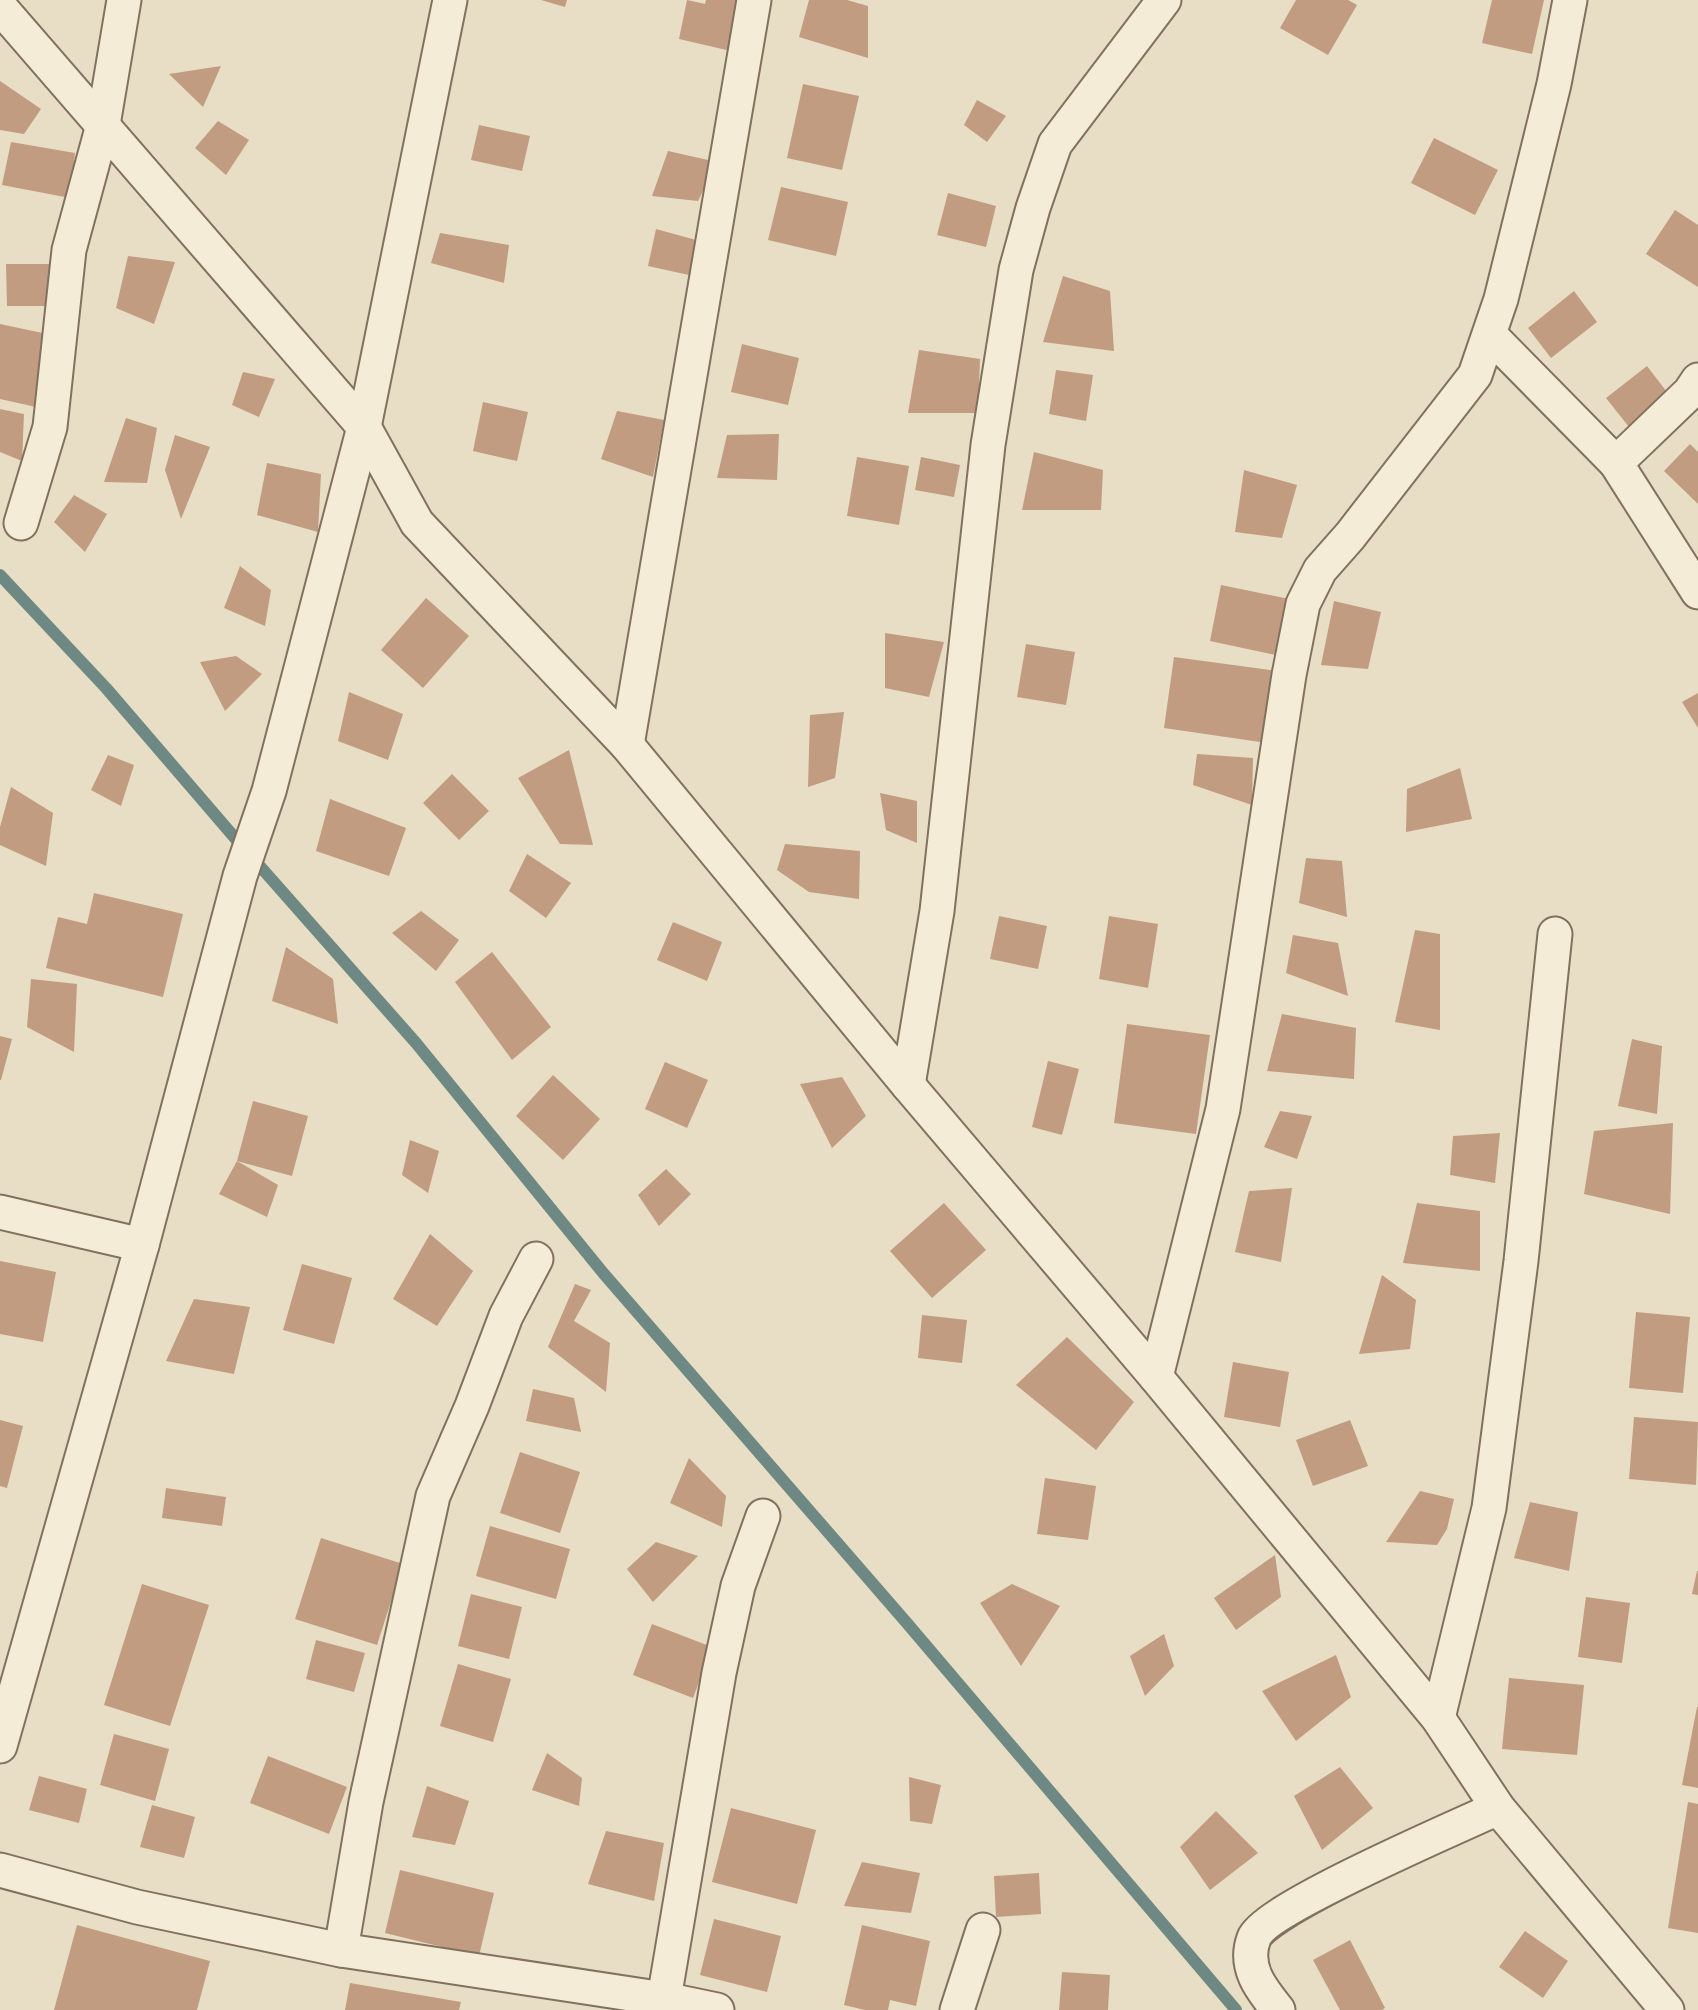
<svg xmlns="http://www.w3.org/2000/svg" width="1698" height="2010" viewBox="0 0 1698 2010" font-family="'Zilla Slab',serif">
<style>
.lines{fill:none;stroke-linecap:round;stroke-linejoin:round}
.stream{stroke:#6e8983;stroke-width:12}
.building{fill:#c19c80}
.street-casing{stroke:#81715e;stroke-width:37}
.street{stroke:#f4ecd7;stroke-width:33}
</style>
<rect width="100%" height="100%" fill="#e8dec5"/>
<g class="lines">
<path class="stream" d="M0,575L106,688L235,838L416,1043L604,1274L906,1622L1236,2010"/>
</g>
<g class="building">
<path d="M541,0H567L565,7Z"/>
<path d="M687,0L705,4L706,0H746L735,52L679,39Z"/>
<path d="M809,0H847L868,6V58L799,37Z"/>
<path d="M1296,0H1348L1357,5L1328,55L1280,28Z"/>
<path d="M1492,0H1544L1532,54L1482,43Z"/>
<path d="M221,66L203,107L169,74Z"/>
<path d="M0,81L41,109L24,134L0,130Z"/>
<path d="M803,84L859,96L842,170L787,158Z"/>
<path d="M977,100L1006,116L987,142L964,125Z"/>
<path d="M218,121L249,140L226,175L195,148Z"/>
<path d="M479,125L530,136L522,171L471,160Z"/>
<path d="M1434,138L1498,170L1475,215L1411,183Z"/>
<path d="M11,142L75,153L70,198L2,185Z"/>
<path d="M668,151L717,162L698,201L652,196Z"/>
<path d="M781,187L848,202L836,256L768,240Z"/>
<path d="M948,193L996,206L986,247L937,235Z"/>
<path d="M1675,210L1698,225V287L1646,254Z"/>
<path d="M656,229L696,240L689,275L648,266Z"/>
<path d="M440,233L509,245L504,283L431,263Z"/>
<path d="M128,256L175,262L154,324L116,308Z"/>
<path d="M6,264H53V306H7Z"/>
<path d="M1063,276L1110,291L1114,351L1043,342Z"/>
<path d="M1574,291L1597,322L1551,358L1528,328Z"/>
<path d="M0,324L52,335L36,407L0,399Z"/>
<path d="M742,344L799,358L788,405L731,392Z"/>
<path d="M919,350L980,359L978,413H908Z"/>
<path d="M1647,366L1673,400L1633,432L1606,398Z"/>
<path d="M1056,370L1093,375L1086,421L1049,414Z"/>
<path d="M243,372L275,379L259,417L232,405Z"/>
<path d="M483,402L528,412L517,461L473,451Z"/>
<path d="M0,409L24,414L22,461L0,452Z"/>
<path d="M617,411L664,420L653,477L601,459Z"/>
<path d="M126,418L157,428L147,483L104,482Z"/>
<path d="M779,434L777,480L717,478L727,435Z"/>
<path d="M175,435L210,447L181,519L165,470Z"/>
<path d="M1690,444L1698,452V504L1664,471Z"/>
<path d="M1034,452L1103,470L1101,510H1022Z"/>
<path d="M857,457L909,466L899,525L847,516Z"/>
<path d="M921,457L960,465L954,497L915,490Z"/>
<path d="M267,463L321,474L318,532L257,515Z"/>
<path d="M1244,470L1297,485L1282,538L1235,532Z"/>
<path d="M74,495L107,514L85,552L54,522Z"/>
<path d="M240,566L271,590L265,626L224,608Z"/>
<path d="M1221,585L1289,599L1276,655L1210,641Z"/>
<path d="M426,598L469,636L423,688L381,650Z"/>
<path d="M1334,601L1381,612L1368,669L1321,665Z"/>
<path d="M885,633L944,642L929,697L885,688Z"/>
<path d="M1026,644L1075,652L1066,705L1017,697Z"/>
<path d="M236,656L262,674L225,711L200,662Z"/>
<path d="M1174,657L1278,671L1267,743L1164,728Z"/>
<path d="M349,692L403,714L388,760L338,741Z"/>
<path d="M1698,693V728L1682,702Z"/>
<path d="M844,712L835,778L808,787L810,715Z"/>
<path d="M569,750L593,845L560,844L518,778Z"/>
<path d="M1197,754L1253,758L1252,805L1193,785Z"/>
<path d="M108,755L134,765L121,806L91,790Z"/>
<path d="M1460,768L1472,819L1406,832L1407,789Z"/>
<path d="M452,774L489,811L459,840L423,803Z"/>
<path d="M11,787L53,813L46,866L0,845V827Z"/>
<path d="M880,793L917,801V843L886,830Z"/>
<path d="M330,799L406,828L389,876L316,851Z"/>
<path d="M785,844L860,851L859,899L809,892L777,870Z"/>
<path d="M527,854L571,883L546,918L509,891Z"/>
<path d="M1306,858L1342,861L1347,917L1299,903Z"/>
<path d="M94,893L183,914L163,997L46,968L58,917L87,924Z"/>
<path d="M421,911L459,940L436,971L392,933Z"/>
<path d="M999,916L1047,926L1038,969L990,959Z"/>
<path d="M1109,916L1158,924L1148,988L1099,979Z"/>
<path d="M673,922L722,942L707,981L657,960Z"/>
<path d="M1415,930L1440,934V1030L1395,1022Z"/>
<path d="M1293,935L1338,943L1348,996L1286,973Z"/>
<path d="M286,947L333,979L338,1024L272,1001Z"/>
<path d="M492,952L551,1027L512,1060L455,982Z"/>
<path d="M31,979L77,984L74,1052L27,1027Z"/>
<path d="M1282,1014L1356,1028L1354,1079L1267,1071Z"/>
<path d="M1127,1024L1210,1035L1196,1134L1114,1123Z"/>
<path d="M0,1036L12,1039L1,1080H0Z"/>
<path d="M1632,1039L1662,1046L1657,1114L1618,1106Z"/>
<path d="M1048,1061L1079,1069L1062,1135L1032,1127Z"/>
<path d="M665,1062L708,1080L687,1128L645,1109Z"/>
<path d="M553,1075L600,1119L563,1160L516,1116Z"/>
<path d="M842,1077L866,1116L832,1148L800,1084Z"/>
<path d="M253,1101L308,1116L292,1176L237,1161Z"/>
<path d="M1280,1111L1312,1116L1297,1159L1264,1147Z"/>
<path d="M1673,1123L1670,1214L1584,1194L1594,1131Z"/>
<path d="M1500,1133L1495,1183L1450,1175L1453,1136Z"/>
<path d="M410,1140L439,1151L428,1193L402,1175Z"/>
<path d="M237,1161L278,1185L267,1217L219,1194Z"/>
<path d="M666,1169L691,1194L659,1226L638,1195Z"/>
<path d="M1292,1188L1281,1262L1235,1252L1249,1191Z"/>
<path d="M944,1203L986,1250L932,1298L890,1251Z"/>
<path d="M1417,1203L1480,1211V1271L1403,1263Z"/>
<path d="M430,1234L473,1271L437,1326L393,1299Z"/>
<path d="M0,1261L56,1272L43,1342L0,1334Z"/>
<path d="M302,1264L352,1278L334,1344L283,1330Z"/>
<path d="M1382,1275L1416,1300L1410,1349L1359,1354Z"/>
<path d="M575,1284L591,1290L574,1321L610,1343L606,1392L548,1347Z"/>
<path d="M194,1299L250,1307L234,1374L166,1361Z"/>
<path d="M1636,1312L1690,1317L1683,1393L1629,1388Z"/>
<path d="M922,1315L967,1320L962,1363L918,1358Z"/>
<path d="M1067,1337L1134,1402L1096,1450L1016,1385Z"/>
<path d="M1233,1362L1289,1372L1280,1427L1224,1417Z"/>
<path d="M533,1389L574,1398L581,1432L526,1421Z"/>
<path d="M1634,1417L1698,1422L1696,1485L1629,1479Z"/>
<path d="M0,1420L23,1426L7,1488L0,1486Z"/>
<path d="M1350,1420L1368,1466L1313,1486L1296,1440Z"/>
<path d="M520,1452L580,1472L560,1533L500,1513Z"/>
<path d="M689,1458L726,1496L722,1527L670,1503Z"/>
<path d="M1045,1478L1096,1486L1088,1540L1037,1534Z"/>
<path d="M166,1488L226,1497L222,1526L162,1518Z"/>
<path d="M1420,1491L1454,1499L1447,1529L1437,1545L1386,1542Z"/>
<path d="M1530,1502L1578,1512L1569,1571L1514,1558Z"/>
<path d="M490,1526L570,1549L556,1599L476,1576Z"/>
<path d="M321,1538L403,1564L377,1645L295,1619Z"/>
<path d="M656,1542L698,1556L653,1602L627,1569Z"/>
<path d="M1275,1555L1281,1597L1236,1630L1214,1598Z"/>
<path d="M1697,1571H1698V1595L1692,1594Z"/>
<path d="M142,1584L209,1605L170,1726L104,1705Z"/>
<path d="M1012,1584L1060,1606L1021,1666L980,1603Z"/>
<path d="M471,1594L522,1607L509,1659L458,1646Z"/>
<path d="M1586,1597L1630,1603L1622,1663L1578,1657Z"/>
<path d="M652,1624L712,1647L693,1698L633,1675Z"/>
<path d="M1164,1634L1174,1666L1145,1696L1130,1656Z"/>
<path d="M316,1640L365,1653L354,1692L306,1679Z"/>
<path d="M1336,1655L1351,1697L1296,1741L1262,1691Z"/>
<path d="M458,1664L511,1679L493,1742L440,1726Z"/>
<path d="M1509,1678L1584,1685L1577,1755L1502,1749Z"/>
<path d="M1697,1707H1698V1788L1682,1785Z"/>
<path d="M114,1734L169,1749L155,1801L100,1785Z"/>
<path d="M547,1753L582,1778L579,1806L532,1790Z"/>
<path d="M268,1756L347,1787L329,1834L250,1803Z"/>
<path d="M1340,1767L1373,1808L1322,1850L1294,1796Z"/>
<path d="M39,1776L87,1789L79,1823L29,1810Z"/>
<path d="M909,1777L941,1785L932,1824L910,1821Z"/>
<path d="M427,1786L469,1801L455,1845L412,1837Z"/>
<path d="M1688,1802L1698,1804V1933L1668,1928Z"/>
<path d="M152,1805L195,1817L184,1858L140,1847Z"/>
<path d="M731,1808L816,1830L797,1904L712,1882Z"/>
<path d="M1216,1811L1258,1853L1210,1890L1180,1847Z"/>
<path d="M606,1831L664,1843L654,1901L588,1884Z"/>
<path d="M862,1862L920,1873L911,1913L844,1906Z"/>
<path d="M400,1870L494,1893L479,1956L385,1933Z"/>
<path d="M1039,1873L1041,1914L996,1917L994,1876Z"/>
<path d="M714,1919L781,1936L767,1992L700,1975Z"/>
<path d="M77,1925L210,1961L197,2010H54Z"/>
<path d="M862,1925L930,1941L916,2006L890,2000L888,2010H865L844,2005Z"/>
<path d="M1525,1931L1568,1961L1543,1998L1499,1967Z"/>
<path d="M1350,1940L1385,2008L1382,2010H1340L1313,1960Z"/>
<path d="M1062,1972L1110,1975L1108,2010H1059Z"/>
<path d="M350,1983L461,2002L459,2010H345Z"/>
</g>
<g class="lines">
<defs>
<g id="street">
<path d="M0,7L364,427L417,523L627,745L908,1085L1156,1377L1438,1718L1498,1808L1667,2010"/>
<path d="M1490,335L1616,463L1698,592"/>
<path d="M1616,463L1690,392L1698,380"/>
<path d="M21,523L50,427L69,250L103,125L124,0"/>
<path d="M627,745L754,0"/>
<path d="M908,1085L937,911L988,445L1016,270L1033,208L1055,144L1164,0"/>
<path d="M0,1212L142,1245"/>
<path d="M1156,1377L1223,1109L1289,675L1303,604L1320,570L1350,536L1475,375L1501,299L1554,84L1570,0"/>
<path d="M1438,1718L1489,1508L1521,1261L1555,934"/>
<path d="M0,1746L142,1245L240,876L269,791L364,427L450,0"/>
<path d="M0,1870L137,1907L341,1950L664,1999L717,2010"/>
<path d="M341,1950L366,1802L433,1496L472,1406L506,1316L536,1259"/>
<path d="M664,1999L719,1673L738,1586L763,1516"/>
<path d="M957,2010L983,1930"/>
<path d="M1278,2010C1261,1989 1243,1967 1254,1938C1265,1909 1459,1826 1498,1808"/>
</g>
</defs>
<use href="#street" class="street-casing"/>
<use href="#street" class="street"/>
</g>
</svg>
